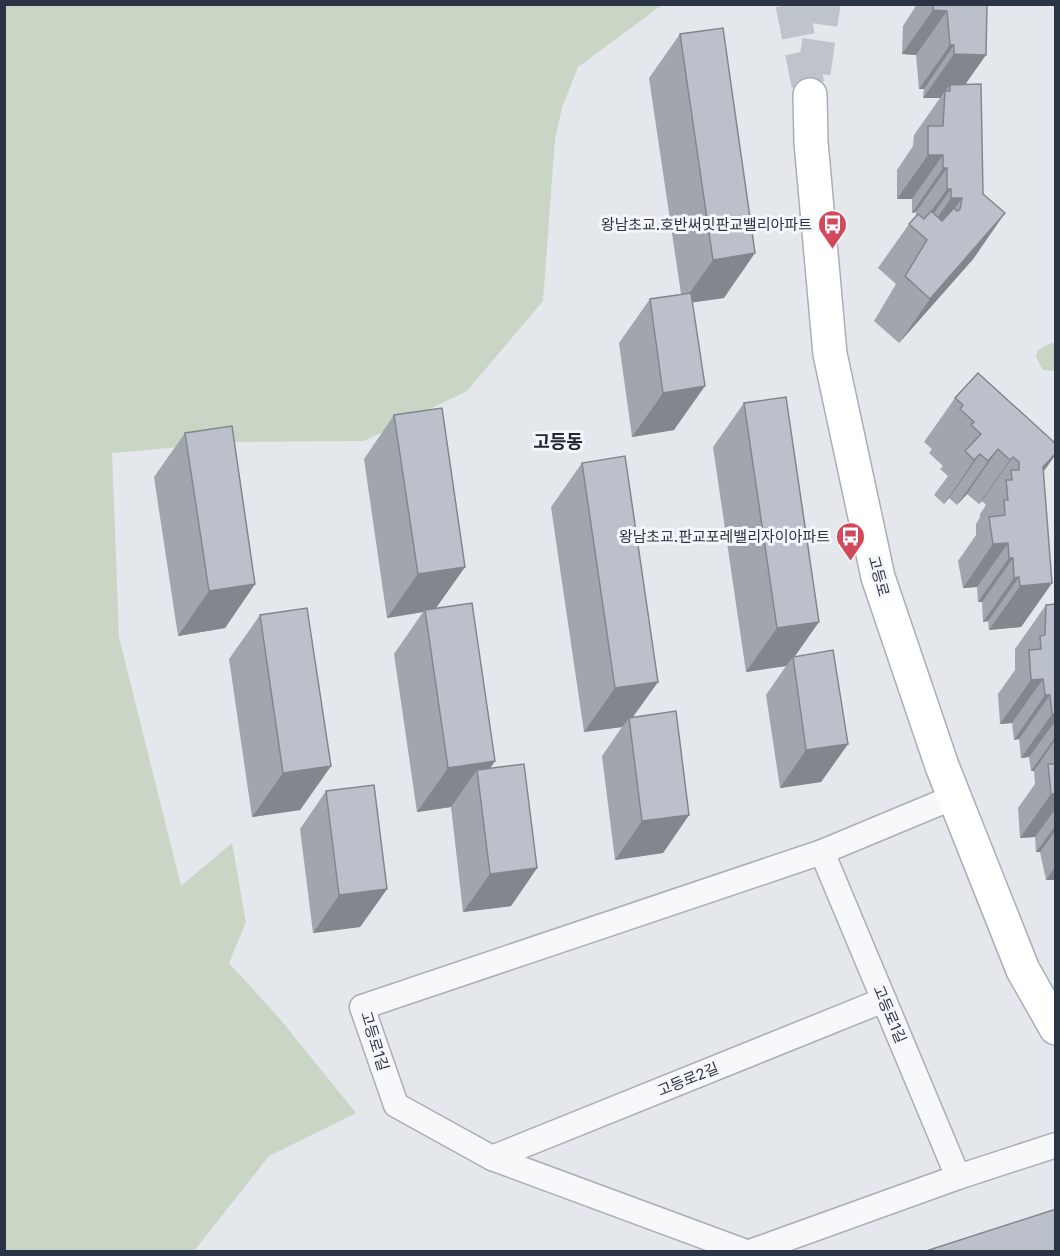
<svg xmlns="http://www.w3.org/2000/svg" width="1060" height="1256" viewBox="0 0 1060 1256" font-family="Inter,'Noto Sans KR',sans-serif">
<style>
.green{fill:#c9d6c5}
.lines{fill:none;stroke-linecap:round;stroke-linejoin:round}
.secondary-tunnel{stroke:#bfc3cb;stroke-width:33;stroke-dasharray:33 16;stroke-linecap:butt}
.street-casing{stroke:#a9aeb7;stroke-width:27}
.secondary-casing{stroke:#a9aeb7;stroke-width:36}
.street{stroke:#f7f8fa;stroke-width:24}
.secondary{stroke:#fff;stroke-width:33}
.wall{fill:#a1a5ae}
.shaded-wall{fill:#83868d}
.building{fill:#bbc0ca;stroke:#83868d;stroke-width:1.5}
.labels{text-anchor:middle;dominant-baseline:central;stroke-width:6;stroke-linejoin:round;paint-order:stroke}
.poi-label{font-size:15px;fill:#2b3445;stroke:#f4f6f9;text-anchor:end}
.street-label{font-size:15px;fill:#2b3445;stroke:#f4f6f9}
.quarter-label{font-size:18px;font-weight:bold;fill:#1d2536;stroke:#f4f6f9}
</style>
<rect width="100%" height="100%" fill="#e4e7ec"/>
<g class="green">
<path d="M5,5H662L578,67L562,108L555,139L543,301L467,391L364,441L237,442L112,453L119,637L181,886L232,843L246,922L229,963L280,1019L356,1113L269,1156L194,1251L5,1252Z"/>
<path d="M1051,343L1055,344L1056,371L1043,370L1036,357L1038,350Z"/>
</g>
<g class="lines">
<g class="secondary-tunnel">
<path d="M792,4L810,95"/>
<path d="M814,73L824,4"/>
</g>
<defs>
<g id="street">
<path d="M822,852L954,797"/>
<path d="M492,1158L884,1000"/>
<path d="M746,1252L492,1158L396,1105L362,1007L822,852L958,1177"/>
<path d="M750,1252L958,1177L1056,1145"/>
</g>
<path id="secondary" d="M810,95L811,142L830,354L878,577L942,766L1023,970L1056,1028"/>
</defs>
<use href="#street" class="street-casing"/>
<use href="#secondary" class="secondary-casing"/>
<use href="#street" class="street"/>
<use href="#secondary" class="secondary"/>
</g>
<g class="wall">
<path d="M917,4H987L965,84L974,258L899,343L874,321L896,284L878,268L909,224L916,216V212L912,213V199H897V170L913,146L914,135L940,98H923L924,89H919L916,55L902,54L903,26Z"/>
<path d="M680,34L724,298L692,302L674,430L632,437L619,343L650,299L681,294L649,78Z"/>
<path d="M955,398L1056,444V454L1043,472L1052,583L1021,627L989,630L988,621L983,622L982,602H978L977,587L963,588L958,561L976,535V524L980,517V514L986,505L982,501L979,504L967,494L957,505L949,498L944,504L934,495L948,476L940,469L943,466L929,453L932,449L924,442Z"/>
<path d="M744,403L795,656L848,744L821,782L780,788L766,695L786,666L746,672L713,447Z"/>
<path d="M394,415L465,567L435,608L495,761L490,768L537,868L511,906L463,912L451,807L417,812L394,654L423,612L387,618L364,459Z"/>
<path d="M185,433L255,584L225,628L178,636L154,477Z"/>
<path d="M582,463L658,682L633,717L689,815L663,853L615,860L602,756L622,727L584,732L551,507Z"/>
<path d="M1056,604V880H1046L1040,852H1036L1035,837L1020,838L1018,808L1035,784L1034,771H1031L1029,757L1021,758L1019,739L1014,740L1012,723L1000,724L998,694L1015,670V649L1046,605Z"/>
<path d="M260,615L331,766L300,810L252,817L229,659Z"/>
<path d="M326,791L387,889L360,927L313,933L300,829Z"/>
</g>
<g class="shaded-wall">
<path d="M933,10L947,11L916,55L902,54Z"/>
<path d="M950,45H954L924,89H919Z"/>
<path d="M954,54L986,55L955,99L950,91V85L940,98H923Z"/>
<path d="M928,155H943L912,199H897Z"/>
<path d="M943,168H947L916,212L912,213Z"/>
<path d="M947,189H951L920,233L917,231Z"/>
<path d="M951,198H962L931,242L927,240L924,237Z"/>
<path d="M1005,213L974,258L899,343L930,299Z"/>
<path d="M755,253L724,298L682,304L713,260Z"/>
<path d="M705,386L674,430L632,437L663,393Z"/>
<path d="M998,449L967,494L957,505L988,461Z"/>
<path d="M1056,453V454L1029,492L1043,467Z"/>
<path d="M980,454L949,498L944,504L974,460Z"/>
<path d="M1013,457L982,501L979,504L1010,460Z"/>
<path d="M1008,543L977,587L963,588L993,544Z"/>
<path d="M1009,558H1013L982,602H978Z"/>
<path d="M465,567L434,611L425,610L423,612L387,618L418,574Z"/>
<path d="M1019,577L988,621L983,622L1014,578Z"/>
<path d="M1052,583L1021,627L989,630L1020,586Z"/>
<path d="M255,584L225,628L178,636L209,591Z"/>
<path d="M819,622L793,659V657L786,666L746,672L777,628Z"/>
<path d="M1043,679L1012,723L1000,724L1031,680Z"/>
<path d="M658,682L629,722V718L622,727L584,732L615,688Z"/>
<path d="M1045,695H1050L1019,739L1014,740Z"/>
<path d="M1052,714H1056V720L1029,757L1021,758Z"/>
<path d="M1056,736V739L1034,771H1031Z"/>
<path d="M848,744L821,782L780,788L806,750Z"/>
<path d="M495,761L479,785L477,770L451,807L417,812L448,768Z"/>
<path d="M331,766L300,810L252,817L283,773Z"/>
<path d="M1051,794H1056V808L1035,837L1020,838Z"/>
<path d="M689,815L663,853L615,860L642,821Z"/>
<path d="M1056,825V830L1040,852H1036Z"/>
<path d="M1056,866V880H1046Z"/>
<path d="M537,868L511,906L463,912L490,874Z"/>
<path d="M387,889L360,927L313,933L339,895Z"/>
</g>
<g class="building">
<path d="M933,4H987L986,55L954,54V45H950L947,11L933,10Z"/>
<path d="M723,28L755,253L713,260L680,34Z"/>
<path d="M981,84L983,194L1005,213L930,299L905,276L927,240L909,224L918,214L924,219L931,211L942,221L954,208L957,211L960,209L962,198H951V189H947V168H943V155H928V126H943L945,91H950V85Z"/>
<path d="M691,293L705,386L663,393L650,299Z"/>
<path d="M978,373L1056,444V453L1043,467L1052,583L1020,586L1019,577L1014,578L1013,558H1009L1008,543L993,544L989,517L1005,515L1004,500H1008L1006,480H1012L1011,470H1019V462L1013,457L1010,460L998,449L988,461L980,454L974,460L965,451L981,434L971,425L974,422L960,409L963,405L955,398Z"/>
<path d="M786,397L819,622L777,628L744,403Z"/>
<path d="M442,408L465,567L418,574L394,415Z"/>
<path d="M232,426L255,584L209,591L185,433Z"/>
<path d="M625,456L658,682L615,688L582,463Z"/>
<path d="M472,603L495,761L448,768L425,610Z"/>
<path d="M1056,604V714H1052L1050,695H1045L1043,679L1031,680L1029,650L1041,649L1040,636L1045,635L1046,605Z"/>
<path d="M307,608L331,766L283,773L260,615Z"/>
<path d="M833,650L848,744L806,750L793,657Z"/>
<path d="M676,711L689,815L642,821L629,718Z"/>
<path d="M524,764L537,868L490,874L477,770Z"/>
<path d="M1048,764H1056V794H1051Z"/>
<path d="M374,785L387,889L339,895L326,791Z"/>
<path d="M1056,1209V1251H926Z"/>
</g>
<defs>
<symbol id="bus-pin" viewBox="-11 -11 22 30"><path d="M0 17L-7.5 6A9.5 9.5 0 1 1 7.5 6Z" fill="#d1495b" stroke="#f4f6f9"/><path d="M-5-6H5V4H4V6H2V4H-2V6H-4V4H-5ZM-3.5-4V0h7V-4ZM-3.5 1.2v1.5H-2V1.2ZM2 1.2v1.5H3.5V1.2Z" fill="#fff"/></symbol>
</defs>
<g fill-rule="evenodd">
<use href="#bus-pin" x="816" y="208" width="33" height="45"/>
<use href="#bus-pin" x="834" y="520" width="33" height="45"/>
</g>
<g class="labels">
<g class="poi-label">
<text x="812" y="224">왕남초교.호반써밋판교밸리아파트</text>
<text x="830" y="536">왕남초교.판교포레밸리자이아파트</text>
</g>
<g class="street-label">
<text transform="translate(879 576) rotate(75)">고등로</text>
<text transform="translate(890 1014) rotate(67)">고등로1길</text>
<text transform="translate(375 1041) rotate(73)">고등로1길</text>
<text transform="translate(688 1079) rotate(-22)">고등로2길</text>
</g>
<g class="quarter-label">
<text x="558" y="441">고등동</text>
</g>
</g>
<rect width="1060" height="1256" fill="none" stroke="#2b3445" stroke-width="12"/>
</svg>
